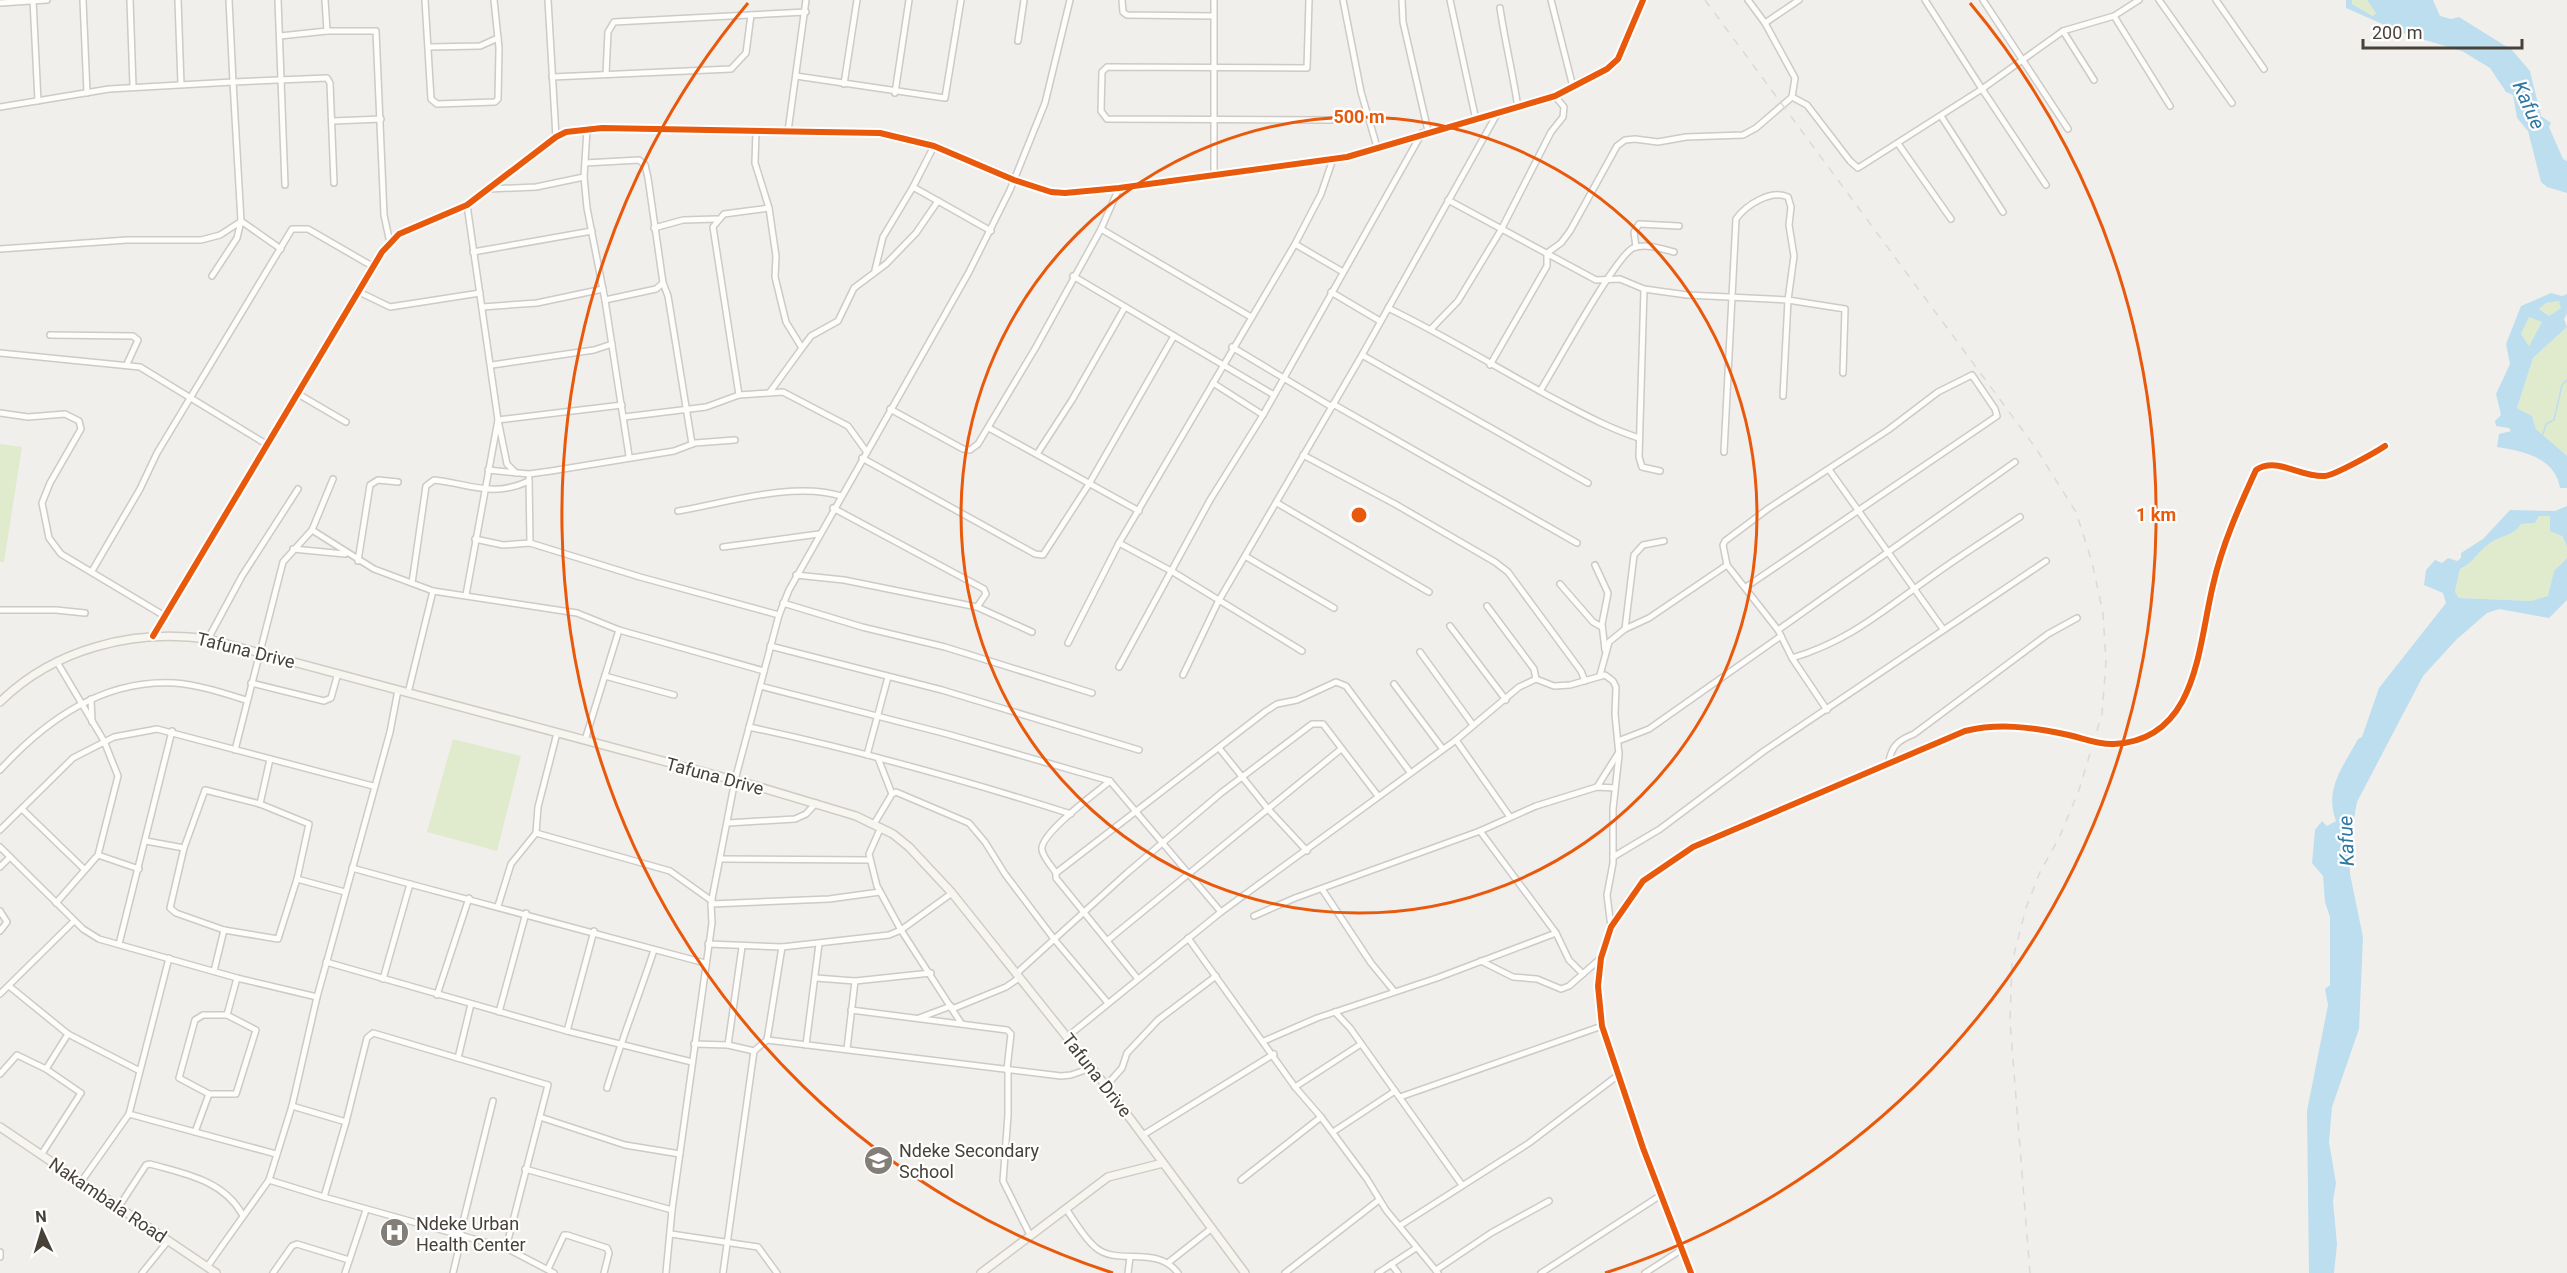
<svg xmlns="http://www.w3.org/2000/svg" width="2567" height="1273" viewBox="0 0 2567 1273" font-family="Roboto,sans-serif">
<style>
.green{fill:#e0ebcd}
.water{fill:#bddeef;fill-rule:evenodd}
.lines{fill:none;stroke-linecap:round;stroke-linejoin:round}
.stream{stroke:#bddeef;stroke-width:1.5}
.minor-casing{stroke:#cdcac7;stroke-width:8}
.secondary-casing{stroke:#d0ccc3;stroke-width:10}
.minor{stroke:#fdfdfc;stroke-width:5}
.secondary{stroke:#f7f5f0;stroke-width:7}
.rail{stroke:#dadad9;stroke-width:1.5;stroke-dasharray:8 8;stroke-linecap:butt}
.cycleway-casing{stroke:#fff;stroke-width:10}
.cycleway{stroke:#e8590c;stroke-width:6}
.ring{fill:none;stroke:#e8590c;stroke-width:3}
.labels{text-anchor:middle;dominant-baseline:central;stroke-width:4.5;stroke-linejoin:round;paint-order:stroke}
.street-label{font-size:18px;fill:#484138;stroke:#fff}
.poi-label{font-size:18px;fill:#484138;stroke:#fff;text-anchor:start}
.water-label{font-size:20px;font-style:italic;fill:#2e78a3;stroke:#fff}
.centre{fill:#e8590c;stroke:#fff;stroke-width:3}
.ring-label{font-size:18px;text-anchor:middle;font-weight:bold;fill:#e8590c;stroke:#fff;stroke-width:4.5;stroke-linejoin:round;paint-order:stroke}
</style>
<rect width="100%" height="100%" fill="#f1efec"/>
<g class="green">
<path d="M2352,0H2367L2376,13L2374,16L2352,4Z"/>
<path d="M2559,301L2562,308L2549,316L2539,309L2546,303Z"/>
<path d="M2529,316L2542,322L2529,346L2521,334Z"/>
<path d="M2567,327V456L2536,429L2532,416L2517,408L2533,358Z"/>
<path d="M0,444L22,447L4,562H0Z"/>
<path d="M2550,515L2567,546V558L2554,571L2549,596L2531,601L2459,598L2455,592L2460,569C2476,561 2477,552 2489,544C2500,535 2513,537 2521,524L2535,523L2539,516Z"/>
<path d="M453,739L521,756L497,851L427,832Z"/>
</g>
<g class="water">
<path d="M2346,0H2352V4L2373,16L2376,13L2367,0H2433L2440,16L2451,19L2459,17L2512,50L2530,71L2541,116L2551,123L2549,127L2563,159L2567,161V193L2547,187L2541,182L2528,131L2517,118L2513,95L2506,92L2490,68L2462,51L2405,34L2346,8Z"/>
<path d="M2551,293L2562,296L2567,294V314L2564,319L2567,327L2533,358L2517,408L2532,416L2536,429L2567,456V488H2560C2555,458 2524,451 2497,447L2499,434L2511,431L2509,428L2496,426L2495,421L2501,415L2496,394L2510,364L2506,344L2521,306ZM2559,301L2561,308L2549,316L2539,309L2546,303ZM2529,317L2542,322L2529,346L2521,334Z"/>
<path d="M2567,506V546L2562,536L2550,531V516H2539L2535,523L2521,524C2513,537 2500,535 2489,544C2477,552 2476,561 2460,569L2455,592L2459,598L2531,601L2548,596L2554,571L2567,558V600L2549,618L2499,609L2487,613L2457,639L2423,676L2357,802L2349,847L2350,874L2363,937L2359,1029L2332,1107L2329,1142L2336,1183L2333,1201L2337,1244L2334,1273H2309L2307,1111L2328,1005L2325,989L2330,985V917L2325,902L2323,876L2312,863L2315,830L2322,821L2327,826L2336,821C2324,789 2343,767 2358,739L2362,737L2379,688L2446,603L2443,593L2424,585L2426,570L2435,560L2442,563L2448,558L2457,561L2461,558V553L2483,539L2510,510L2555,511Z"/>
</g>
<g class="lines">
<path class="stream" d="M2543,434L2546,424L2554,420L2562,385L2567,380"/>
<defs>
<g id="minor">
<path d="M33,0L38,101"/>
<path d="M83,0L87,93"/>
<path d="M130,0L133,86"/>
<path d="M178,0L181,84"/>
<path d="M278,0L285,185"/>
<path d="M325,0L327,31"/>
<path d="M425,0L431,99L437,104L495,102L498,99L499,48L494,0"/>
<path d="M548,0L556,137"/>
<path d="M1122,0L1123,12L1127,15L1213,16"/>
<path d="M1214,0V175"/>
<path d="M1309,0L1307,68L1107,67L1102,72L1101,111L1107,119L1331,120"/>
<path d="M1343,0L1361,92L1377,147"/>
<path d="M1402,0L1403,22L1428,131"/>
<path d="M1450,0L1476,120"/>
<path d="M1551,0L1573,87"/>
<path d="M1748,0L1765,23L1799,0"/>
<path d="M1925,0L1982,89L2063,31L2114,16L2139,0"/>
<path d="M1983,0L2068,129"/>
<path d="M2159,0L2232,103"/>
<path d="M2216,0L2264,69"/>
<path d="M0,3L47,0"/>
<path d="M1500,8C1505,42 1513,74 1518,108"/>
<path d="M2114,16L2170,106"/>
<path d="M1765,23L1795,78L1792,97L1807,105L1850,161L1858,168L1982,89L2046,185"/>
<path d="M2063,31L2094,80"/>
<path d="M280,36L327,31H376L384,215L390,243"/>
<path d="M1018,41L1024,0"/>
<path d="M429,47L480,46L498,38"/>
<path d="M606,74L608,32L614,22L806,12"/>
<path d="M796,76L945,98L961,0"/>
<path d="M552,77L731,69L746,53L751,15"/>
<path d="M844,84L857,0"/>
<path d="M895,93L909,0"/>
<path d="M0,107L109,89L233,82L229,0"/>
<path d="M1941,116L2003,212"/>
<path d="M333,121L381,119"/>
<path d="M587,130L584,177L587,208L605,300L629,456"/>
<path d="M756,131L755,163L769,208L776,256L775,277L786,322L802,348L770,392"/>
<path d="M788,131L806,0"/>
<path d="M1899,145L1951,219"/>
<path d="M585,163L639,160L645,165L648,178L663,283L656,289L605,300"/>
<path d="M913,187L934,146"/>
<path d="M488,189L536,187L584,177"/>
<path d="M1448,200L1596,280L1620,279L1644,289L1687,295L1788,300L1783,396"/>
<path d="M467,205L498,420L507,464L516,473"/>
<path d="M241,221L281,249"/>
<path d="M654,228L683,220L717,219"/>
<path d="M1101,229L1251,317"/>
<path d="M1295,244L1343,272"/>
<path d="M1636,247L1634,232L1639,224L1679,226"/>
<path d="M0,249L127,240H201L220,235L240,222"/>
<path d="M473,252L592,231"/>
<path d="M875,270L883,237L913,187L938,201"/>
<path d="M212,276L237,238L241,221L233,82L327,78L330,83L334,183"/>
<path d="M1073,276L1274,395"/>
<path d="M663,283L668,296L692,444"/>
<path d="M1644,289L1639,457L1642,467L1660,471"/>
<path d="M357,291L390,307L480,293"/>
<path d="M1331,292L1380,321"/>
<path d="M482,307L537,303L603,289"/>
<path d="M1388,308C1442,334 1494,366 1547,395C1578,411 1605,427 1639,438"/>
<path d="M1431,329L1458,301L1501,230L1551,132L1563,117L1564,107L1555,96"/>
<path d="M50,335L133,336L138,340L127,364"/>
<path d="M1232,347L1332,407"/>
<path d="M802,348L811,336L838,321L854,288L886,264L916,233L938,201L991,231"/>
<path d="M0,353L140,367L266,444"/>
<path d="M1362,355L1588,483"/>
<path d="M492,365L594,350L612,344"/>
<path d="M1490,365L1547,266V253L1561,243L1570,231L1617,146L1625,140L1635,139L1658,142L1686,137L1743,135L1756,128L1792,97"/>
<path d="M1213,383L1263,415"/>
<path d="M1540,391C1555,367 1615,257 1633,248C1646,243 1662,249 1674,252"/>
<path d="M298,394L346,422"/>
<path d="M739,395L713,227L724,214L769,208"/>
<path d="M1333,404L1577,543"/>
<path d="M890,409L963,449L970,450L978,444L1036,347L1101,229L1119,188"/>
<path d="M0,413L28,417L65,414L79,421L81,429L50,483L42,503L49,538L61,554L163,615"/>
<path d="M624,417L706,407L739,395L783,392L848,426L866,451"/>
<path d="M989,428L1139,511"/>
<path d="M1724,452L1736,219C1746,205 1771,189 1788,197L1791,207L1789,225L1794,256L1788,300L1845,309L1843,373"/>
<path d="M1037,454L1072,400L1125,307"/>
<path d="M1303,455L1395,504L1495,562L1508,572L1581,671L1585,681"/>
<path d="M862,458L1035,554L1043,555L1089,484L1174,336"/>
<path d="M488,470L529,474L551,471L674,451L695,443L735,440"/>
<path d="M1830,471L1943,629"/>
<path d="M529,478L530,543"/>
<path d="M1277,503L1429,592"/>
<path d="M833,508L984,589L986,594L977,607"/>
<path d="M678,511C726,503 794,481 841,496"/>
<path d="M312,530L374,569L433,591L577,613L619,630L764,671"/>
<path d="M475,539L503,545L530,543L640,577L779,615"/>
<path d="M1119,543L1173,572L1302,651"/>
<path d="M723,547L819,534"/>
<path d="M293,549L345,554"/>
<path d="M1245,556L1334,608"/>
<path d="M358,561L370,485L378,480L398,482"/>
<path d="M1595,565L1608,593L1602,624L1605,650"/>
<path d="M92,571L140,489L157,453L292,229H308L372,266"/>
<path d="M796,575L844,580L977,607L1032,632"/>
<path d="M412,583L426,486L434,480C471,484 492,498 529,481"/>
<path d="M1560,584L1593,622L1602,627"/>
<path d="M1746,587L1997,416L1995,409L1972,375L1938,392L1888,430L1769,508L1725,541L1723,545L1727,565L1778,630"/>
<path d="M466,595L498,420L622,405"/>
<path d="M783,603L862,627L945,647L1092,693"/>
<path d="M1487,606L1534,669L1536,679"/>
<path d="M0,610H56L85,613"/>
<path d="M1450,626L1506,700"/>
<path d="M1625,629L1634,555L1643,545L1664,541"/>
<path d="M153,636L382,252L399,234L467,205L556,137L566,132L602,128L880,133L934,146L1014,180L1051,192L1065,193L1119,188L1347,157L1555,96L1607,69L1618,59L1643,0"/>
<path d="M208,639L242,576L298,489"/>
<path d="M1068,643L1119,543L1295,244L1321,194L1333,159"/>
<path d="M770,646L942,690L1139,750"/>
<path d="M1420,652L1473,725"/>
<path d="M1792,658C1849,641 1881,612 1928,579C1958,557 1990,537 2020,517"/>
<path d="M1119,667L1210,500L1263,415L1422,133"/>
<path d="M1183,675L1218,602L1362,355L1497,114"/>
<path d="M1600,675L1609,642L1625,629L1649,618L1727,565"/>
<path d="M605,676L674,695"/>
<path d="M251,683L324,701L331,698L338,673"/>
<path d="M1394,684L1442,748"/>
<path d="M760,686L947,734L1110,781L1221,912"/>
<path d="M408,693L433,591"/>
<path d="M91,699L92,722"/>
<path d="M1827,710L1792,658L1778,630L2015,462"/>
<path d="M749,727C858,750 964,780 1071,814"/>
<path d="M585,740L619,630"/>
<path d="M1456,740L1510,817"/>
<path d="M1618,741L1649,729L1781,636"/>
<path d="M1219,748L1268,809L1307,851"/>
<path d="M235,750L283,562L312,530L333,479"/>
<path d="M867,755L888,677"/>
<path d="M878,758L892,794"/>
<path d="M1889,761C1892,745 1899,740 1914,734L2048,634L2077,618"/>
<path d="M0,770C46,720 103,679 175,683C199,685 223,693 246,700"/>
<path d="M1597,787L1619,752"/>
<path d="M205,790L260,804L309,824L297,879L278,939L224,930L176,913L170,908L184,848Z"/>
<path d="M260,804L270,759"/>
<path d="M22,809L84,869"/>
<path d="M728,823L795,819L806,814L816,803"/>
<path d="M874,824L892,794L896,792L969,823L985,842L1005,874L1054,939L1108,1003"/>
<path d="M881,827L869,854L877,886L901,930L961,1023"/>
<path d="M0,830L73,758L114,737L157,729L373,786"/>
<path d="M1480,831L1556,933L1569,960L1583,974"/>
<path d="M536,833L670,871L712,901"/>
<path d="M146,841L184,848"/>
<path d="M0,847L83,929L99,939L237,978L317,997"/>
<path d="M98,855L139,869"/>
<path d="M1613,857L1660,829L1764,751L2046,561"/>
<path d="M720,859L869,860"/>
<path d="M0,867L10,857"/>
<path d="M352,868L410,884L383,979"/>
<path d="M1056,873C1052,867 1043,857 1042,850C1039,834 1097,792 1110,781"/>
<path d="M297,879L345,892"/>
<path d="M410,884L705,963"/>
<path d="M1322,889L1371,963L1394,991"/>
<path d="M56,903L98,855L118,776L104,741L57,662"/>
<path d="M711,904L829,899L880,892"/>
<path d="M498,906L511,864L536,833L538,807L557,733"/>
<path d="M0,911L7,922L0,931"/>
<path d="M1254,916L1295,898L1480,831L1536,806L1597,787L1615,788"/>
<path d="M1188,938L1295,1087L1321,1117L1367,1179L1386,1210L1438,1273"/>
<path d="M1108,940L1341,749"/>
<path d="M119,944L172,731"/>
<path d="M708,944L782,947L889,935L901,930L952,893"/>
<path d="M1481,961L1513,977L1537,979L1561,989L1569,986L1601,958"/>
<path d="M326,962L567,1031L692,1062"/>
<path d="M214,971L224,930"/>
<path d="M1016,974L1127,873L1221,793L1312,724H1323L1378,796"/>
<path d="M816,978L855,981L931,973"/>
<path d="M1138,979L1056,878V873L1266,711L1277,704L1297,700L1336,682L1346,686L1410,772"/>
<path d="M9,986L68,1034L138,1070"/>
<path d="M0,994L74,921"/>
<path d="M437,995L469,898"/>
<path d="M952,1009L1006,987L1019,978"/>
<path d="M851,1010L1007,1030L1011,1034L1007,1069"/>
<path d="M499,1012L526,913"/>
<path d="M1335,1012L1350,1028L1462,1185"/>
<path d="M203,1015H227L256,1030L236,1094H209L179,1078L195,1020Z"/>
<path d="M227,1015L237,978"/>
<path d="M919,1018L951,1006"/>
<path d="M567,1031L594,931"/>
<path d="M1067,1037L1221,912L1456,740L1519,687L1536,679L1554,686L1570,685L1605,675L1613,681L1616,687L1615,714L1619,755L1613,809V863L1607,895L1611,927"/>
<path d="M767,1040L782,947"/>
<path d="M1264,1041L1317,1018L1437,978L1556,933"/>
<path d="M694,1044L728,1045L754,1051L723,1273"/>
<path d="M728,1045L742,947"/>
<path d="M806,1045L819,944"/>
<path d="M847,1049L855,981"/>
<path d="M754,1051L767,1040L1061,1076L1071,1075L1091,1068"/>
<path d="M458,1058L471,1004"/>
<path d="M1008,1069V1115L1003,1181L1030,1235"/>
<path d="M0,1074L17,1055L46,1069L68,1034"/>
<path d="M1106,1086L1122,1068L1127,1053L1158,1020L1216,976"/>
<path d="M1295,1087L1361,1044"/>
<path d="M607,1088C621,1041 639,996 654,950"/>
<path d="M1400,1097L1602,1026"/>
<path d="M292,1106L346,1122"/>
<path d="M129,1114L169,958"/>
<path d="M540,1117L625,1145L680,1154"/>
<path d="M195,1132L209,1094"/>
<path d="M1333,1132L1395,1091"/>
<path d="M1143,1135L1274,1054"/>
<path d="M41,1155L81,1093L46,1069"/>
<path d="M525,1169L672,1210"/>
<path d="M269,1180L324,1197L346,1122L367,1038L373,1033L380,1035L548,1085L506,1248"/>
<path d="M1241,1180L1321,1117"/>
<path d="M81,1182L129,1114L276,1154"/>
<path d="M324,1197L506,1248L554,1273"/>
<path d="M118,1208L146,1165L150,1164C185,1174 223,1180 242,1214"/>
<path d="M1066,1209C1075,1221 1083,1237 1095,1247C1117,1267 1156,1244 1178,1273"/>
<path d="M1401,1225L1529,1143L1617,1076"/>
<path d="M460,1234L493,1101"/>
<path d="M671,1234L758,1247L777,1273"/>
<path d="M0,1252V1257"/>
<path d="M1169,1262L1212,1228"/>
<path d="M1391,1264L1398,1273"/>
<path d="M207,1267L269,1180L292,1106L317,997L390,732L398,690"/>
<path d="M548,1269L564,1235H567L607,1248L609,1253L604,1273"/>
<path d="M1436,1270L1491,1233L1549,1201"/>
<path d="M142,1273L168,1241"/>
<path d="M273,1273L292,1246L297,1244L349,1260"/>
<path d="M345,1273L366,1210"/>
<path d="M453,1273L462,1235"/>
<path d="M666,1273L672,1210L712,923L711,904L735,780L779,615L789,590L969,272L1010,190L1045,103L1070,0"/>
<path d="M1128,1273L1130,1257"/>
<path d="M1285,1273L1379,1200"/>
<path d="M1378,1273L1416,1248"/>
<path d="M1541,1273L1661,1195"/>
<path d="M1645,1273L1681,1250"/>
<path d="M1691,1273L1643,1148L1602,1026L1598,986L1601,958L1611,927L1643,881L1693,847L1965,731C1999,723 2030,727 2064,734C2081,737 2097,745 2114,744C2198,740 2198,646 2213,585C2222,545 2239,507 2256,470C2277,456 2301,478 2325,476C2335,475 2376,452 2385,446"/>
</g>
<g id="secondary">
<path d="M0,702C55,648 134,629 208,639L756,786L856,816L893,834L909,847L952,893L1106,1086L1245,1273"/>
<path d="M0,1127L216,1273"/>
<path d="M981,1273L1108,1177L1163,1163"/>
</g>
</defs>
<use href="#minor" class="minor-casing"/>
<use href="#secondary" class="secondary-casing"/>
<use href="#minor" class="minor"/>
<use href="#secondary" class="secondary"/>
<path class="rail" d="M1705,0L2035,447L2076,512L2092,562L2103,613L2106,662L2102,714L2079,790L2059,838L2040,872L2026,908L2012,962L2010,1022L2030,1273"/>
<defs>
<g id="cycleway">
<path d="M153,636L382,252L399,234L467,205L556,137L566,132L602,128L880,133L934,146L1014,180L1051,192L1065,193L1119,188L1347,157L1555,96L1607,69L1618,59L1643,0"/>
<path d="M1691,1273L1643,1148L1602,1026L1598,986L1601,958L1611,927L1643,881L1693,847L1965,731C1999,723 2030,727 2064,734C2081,737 2097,745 2114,744C2198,740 2198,646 2213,585C2222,545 2239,507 2256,470C2277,456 2301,478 2325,476C2335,475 2376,452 2385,446"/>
</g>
</defs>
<use href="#cycleway" class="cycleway-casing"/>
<use href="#cycleway" class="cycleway"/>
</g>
<g class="ring">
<circle cx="1359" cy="515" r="398"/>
<path d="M1113 1273A797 797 0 0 1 748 3M1970 3A797 797 0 0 1 1605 1273"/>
</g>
<defs>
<symbol id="school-disc" viewBox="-11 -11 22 22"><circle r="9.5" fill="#837e77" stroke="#fff"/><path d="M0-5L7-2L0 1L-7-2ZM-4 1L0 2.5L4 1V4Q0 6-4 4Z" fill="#fff"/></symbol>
<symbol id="hospital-disc" viewBox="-11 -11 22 22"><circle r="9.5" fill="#837e77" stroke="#fff"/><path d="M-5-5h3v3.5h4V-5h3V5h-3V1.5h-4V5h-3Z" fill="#fff"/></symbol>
</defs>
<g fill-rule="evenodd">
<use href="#school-disc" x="862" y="1144" width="33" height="33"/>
<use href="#hospital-disc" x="378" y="1216" width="33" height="33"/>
</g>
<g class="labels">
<g class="street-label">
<text transform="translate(246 650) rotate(14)">Tafuna Drive</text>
<text transform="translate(715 776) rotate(15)">Tafuna Drive</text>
<text transform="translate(1097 1075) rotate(52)">Tafuna Drive</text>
<text transform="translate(108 1200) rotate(34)">Nakambala Road</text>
</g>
<g class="poi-label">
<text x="899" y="1150">Ndeke Secondary<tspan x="899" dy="21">School</tspan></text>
<text x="416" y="1223">Ndeke Urban<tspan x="416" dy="21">Health Center</tspan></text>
</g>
<g class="water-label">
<text transform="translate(2529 105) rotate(66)">Kafue</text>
<text transform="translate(2346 841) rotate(-92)">Kafue</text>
</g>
</g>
<circle cx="1359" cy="515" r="9" class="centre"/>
<g class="ring-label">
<text x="1359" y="123">500 m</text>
<text x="2156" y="521">1 km</text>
</g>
<g transform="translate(42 1231) rotate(356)" stroke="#ffffff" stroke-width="4.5" paint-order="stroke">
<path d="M0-4.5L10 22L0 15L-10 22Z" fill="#484138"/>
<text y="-9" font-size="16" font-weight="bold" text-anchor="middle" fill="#484138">N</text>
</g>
<path d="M2363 39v9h159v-9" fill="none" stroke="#484138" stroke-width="3"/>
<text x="2372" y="39" font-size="18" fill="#484138" stroke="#ffffff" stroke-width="4.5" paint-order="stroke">200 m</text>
</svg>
